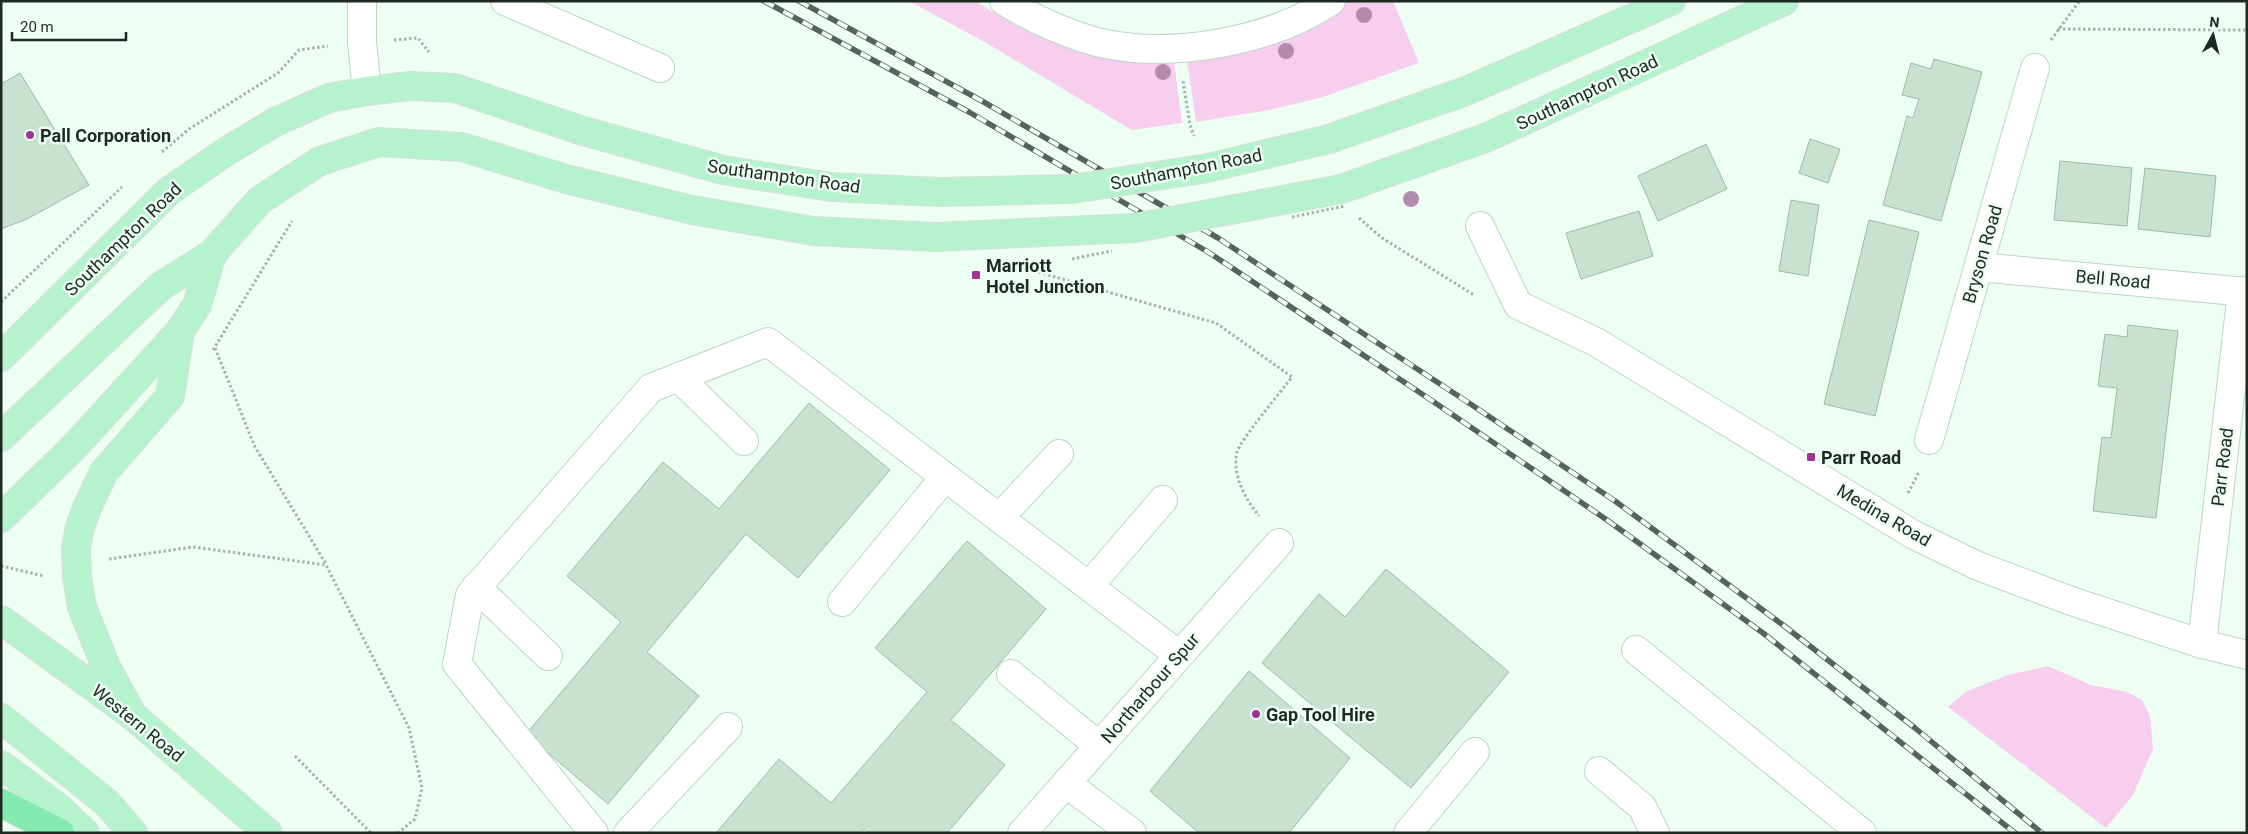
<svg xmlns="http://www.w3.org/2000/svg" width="2248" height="834" viewBox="0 0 2248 834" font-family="Roboto,sans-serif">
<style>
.green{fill:#f8ceef}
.building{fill:#c7e2d0;stroke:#9fbaa8}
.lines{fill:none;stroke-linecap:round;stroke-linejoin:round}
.minor-casing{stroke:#bad6c4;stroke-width:30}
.major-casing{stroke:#dbdddc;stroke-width:30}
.highway-casing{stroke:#dbdddc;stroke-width:30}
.path{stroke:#a6b4ab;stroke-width:3;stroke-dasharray:2.5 2.5;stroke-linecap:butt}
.minor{stroke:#fff;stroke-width:28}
.major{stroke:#b5f3ce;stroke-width:28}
.highway{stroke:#83ebae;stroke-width:28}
.rail-casing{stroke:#56635b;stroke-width:5.5}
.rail{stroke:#edfef3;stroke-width:4;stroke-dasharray:11;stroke-linecap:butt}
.major-bridge-casing{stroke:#dbdddc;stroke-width:30;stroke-linecap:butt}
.path-bridge{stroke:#a6b4ab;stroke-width:3;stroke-dasharray:2.5 2.5;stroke-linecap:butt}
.major-bridge{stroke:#b5f3ce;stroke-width:28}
.tree{fill:#b28caf}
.poi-dot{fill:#9f3392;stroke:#edfef3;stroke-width:2}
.labels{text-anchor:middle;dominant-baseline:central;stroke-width:5;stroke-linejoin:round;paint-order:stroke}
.street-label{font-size:18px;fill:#1e2922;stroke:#edfef3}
.poi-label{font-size:18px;font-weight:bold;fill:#1e2922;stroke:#edfef3;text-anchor:start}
</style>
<rect width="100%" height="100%" fill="#edfef3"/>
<g class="green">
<path d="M909,1H976L1006,20L1045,39L1084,53L1124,61L1174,62L1182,123L1132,130L988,44Z"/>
<path d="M1347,1H1393L1419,63L1320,98L1269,110L1196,122L1187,60L1305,27Z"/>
<path d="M2048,666L2091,685L2127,692L2142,700L2150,716L2153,749L2133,795L2106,828L1948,707L1967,691L2008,675Z"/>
</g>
<g class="building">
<path d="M1934,59L1982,72L1941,221L1883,205L1907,116L1913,118L1919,99L1902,95L1911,63L1931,69Z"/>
<path d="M20,73L89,185L27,219L1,229V84Z"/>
<path d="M1810,139L1840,149L1828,183L1799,173Z"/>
<path d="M1706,144L1727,189L1658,221L1638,176Z"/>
<path d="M2060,161L2132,168L2127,226L2054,220Z"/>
<path d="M2145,168L2216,176L2210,237L2138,229Z"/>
<path d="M1791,200L1819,205L1808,276L1779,271Z"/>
<path d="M1639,211L1653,256L1581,279L1566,233Z"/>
<path d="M1869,220L1919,232L1875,416L1824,404Z"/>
<path d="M2128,325L2178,331L2156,518L2093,511L2102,437L2111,438L2117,388L2098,386L2105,334L2127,337Z"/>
<path d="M809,403L890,470L798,578L746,534L647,652L699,696L608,804L526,734L621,622L567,576L663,462L719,509Z"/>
<path d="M967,541L1046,609L951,720L1005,765L947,833H868L864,829L861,833H716L779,759L831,803L927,692L875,648Z"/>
<path d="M1386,569L1509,672L1411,788L1262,663L1319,594L1345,617Z"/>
<path d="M1249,671L1350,758L1289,833H1199L1150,791Z"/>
</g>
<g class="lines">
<defs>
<g id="minor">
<path d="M362,1V42L367,91"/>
<path d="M505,1L660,68"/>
<path d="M1004,1C1031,18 1075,38 1106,44C1176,58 1271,41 1331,1"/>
<path d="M1480,226L1518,305L1596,342L1914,535L1978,566L2074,602L2202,644L2247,655"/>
<path d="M1979,267L2247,292"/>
<path d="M678,377L744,441"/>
<path d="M1929,440L2035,68"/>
<path d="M999,518L1059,454"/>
<path d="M1089,586L1163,500"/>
<path d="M476,587L548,656"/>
<path d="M842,602L945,477"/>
<path d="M2202,644L2242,291"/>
<path d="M1636,650L1862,833"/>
<path d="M1011,674L1099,746"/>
<path d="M1599,771L1642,807L1655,833"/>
<path d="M1066,783L1132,833"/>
<path d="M594,833L457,664L470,595L651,388L768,342L1179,655"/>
<path d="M628,833L728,727"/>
<path d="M1022,833L1279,543"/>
<path d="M1408,833L1475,752"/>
</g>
<g id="major">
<path d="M1208,168L1329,139L1466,91L1671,1"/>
<path d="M1262,204L1341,189L1488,137L1784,1"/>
<path d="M1,357L169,191L224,153L275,122L329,98L367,91L410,86L455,88L580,130L723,170L831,187L940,192L1072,189"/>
<path d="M1,437L161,286L212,254L260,200L320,161L379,142L462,147L566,179L692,210L813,231L935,237L1135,228"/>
<path d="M1,518L74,447L180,331"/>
<path d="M1,620L132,715L268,833"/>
<path d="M132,715L106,667L82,607L77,577L76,548L79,531L86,510L104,472L170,396L180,331L197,305L212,254"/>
<path d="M1,718L107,803L133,833"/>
<path d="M1,765L59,808L85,833"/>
</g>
<path id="highway" d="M1,803L60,833"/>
</defs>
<use href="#minor" class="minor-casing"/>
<use href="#major" class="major-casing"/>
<use href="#highway" class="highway-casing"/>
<g class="path">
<path d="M2058,29L2247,30"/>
<path d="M394,40L418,38L429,52"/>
<path d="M2051,40L2078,3L2082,1"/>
<path d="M1183,81L1190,125L1194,136"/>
<path d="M162,152L189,129L278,73L299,50L328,46"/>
<path d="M1359,218L1382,238L1474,295"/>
<path d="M1024,268L1216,323L1292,377C1283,389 1239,442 1237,452C1232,476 1245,498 1259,516"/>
<path d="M1,302L122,187"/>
<path d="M215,348L255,447L326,564"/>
<path d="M213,350L292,221"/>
<path d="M1908,493L1919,472"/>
<path d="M109,559L193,547L326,565L409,728L422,788L415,819L398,833"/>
<path d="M1,566L44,576"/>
<path d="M295,756L371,833"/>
</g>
<use href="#minor" class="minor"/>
<use href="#major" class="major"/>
<use href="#highway" class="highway"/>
<defs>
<g id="rail">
<path d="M764,1L969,112L1208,252L1428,398L1607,520L1763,633L2015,833"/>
<path d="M799,1L982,101L1218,238L1466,401L1615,501L1783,625L1915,728L2042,833"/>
</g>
</defs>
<use href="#rail" class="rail-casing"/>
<use href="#rail" class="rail"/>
<defs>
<g id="major-bridge">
<path d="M1072,189L1208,168"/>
<path d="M1135,228L1262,204"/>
</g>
</defs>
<use href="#major-bridge" class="major-bridge-casing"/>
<g class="path-bridge">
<path d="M1292,217L1345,206"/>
<path d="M1072,259L1112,251"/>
</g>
<use href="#major-bridge" class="major-bridge"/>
</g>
<g class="tree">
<circle cx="1364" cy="15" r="8"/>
<circle cx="1286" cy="51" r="8"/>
<circle cx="1163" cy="72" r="8"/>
<circle cx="1411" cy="199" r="8"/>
</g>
<g class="poi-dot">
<circle cx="30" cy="135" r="5"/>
<rect x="971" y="270" width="10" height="10" rx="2.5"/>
<rect x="1806" y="452" width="10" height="10" rx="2.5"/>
<circle cx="1256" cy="714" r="5"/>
</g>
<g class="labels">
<g class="street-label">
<text transform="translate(1587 92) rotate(-25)">Southampton Road</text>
<text transform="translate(1186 169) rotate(-11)">Southampton Road</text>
<text transform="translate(784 176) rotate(8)">Southampton Road</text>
<text transform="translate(123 239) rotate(-44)">Southampton Road</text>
<text transform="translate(1982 254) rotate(-74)">Bryson Road</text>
<text transform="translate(2113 279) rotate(5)">Bell Road</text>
<text transform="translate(2222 467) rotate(-83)">Parr Road</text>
<text transform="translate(1884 515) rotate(30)">Medina Road</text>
<text transform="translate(1150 688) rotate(-49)">Northarbour Spur</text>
<text transform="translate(138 723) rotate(39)">Western Road</text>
</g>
<g class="poi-label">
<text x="40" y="135">Pall Corporation</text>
<text x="986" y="265">Marriott<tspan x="986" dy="21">Hotel Junction</tspan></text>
<text x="1821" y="457">Parr Road</text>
<text x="1266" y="714">Gap Tool Hire</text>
</g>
</g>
<rect width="2248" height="834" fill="none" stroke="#1e2922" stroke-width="5"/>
<g transform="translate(2213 35) rotate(7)" stroke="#edfef3" stroke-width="4" paint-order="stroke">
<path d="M0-4L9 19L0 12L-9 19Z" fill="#1e2922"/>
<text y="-8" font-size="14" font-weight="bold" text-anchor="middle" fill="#1e2922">N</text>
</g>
<path d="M12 32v8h114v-8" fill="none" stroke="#1e2922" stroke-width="2.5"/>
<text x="20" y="32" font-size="15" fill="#1e2922" stroke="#edfef3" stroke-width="4" paint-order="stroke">20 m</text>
</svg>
